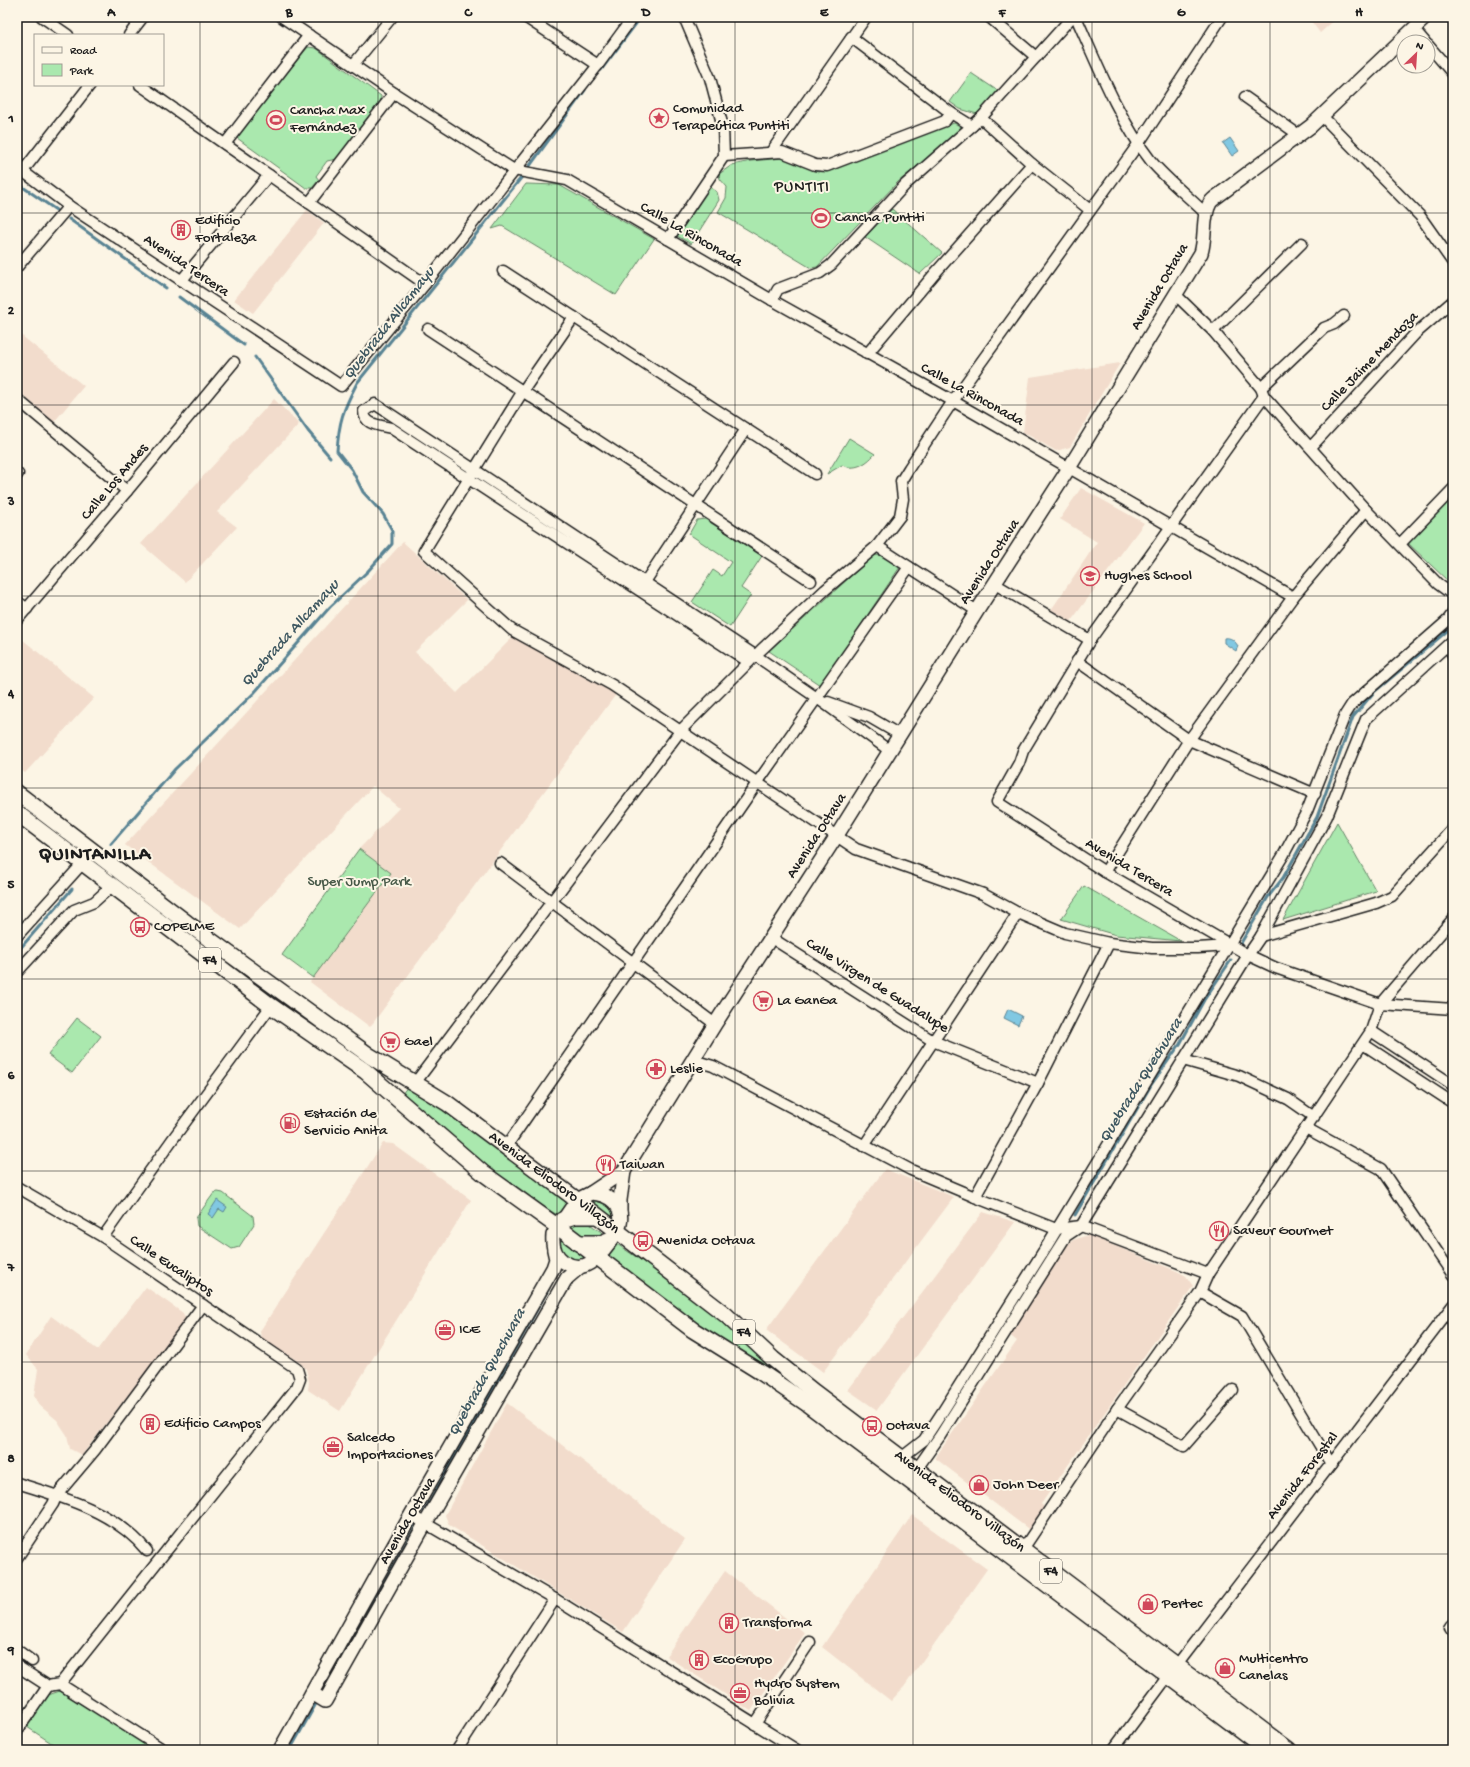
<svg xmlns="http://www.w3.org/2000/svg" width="1470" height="1767" viewBox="0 0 1470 1767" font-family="'Gochi Hand',sans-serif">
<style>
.built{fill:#f2dccc}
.green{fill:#aae8ae;stroke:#638265}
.water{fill:#81c8e2;stroke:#598393}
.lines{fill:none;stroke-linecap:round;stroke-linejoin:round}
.stream{stroke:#598393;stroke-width:3}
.minor-casing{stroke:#1c1c1c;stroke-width:13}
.major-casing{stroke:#1c1c1c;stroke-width:16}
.highway-casing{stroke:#1c1c1c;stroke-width:18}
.minor{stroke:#fcf5e5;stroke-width:10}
.major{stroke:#fcf5e5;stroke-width:13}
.highway{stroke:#fcf5e5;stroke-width:15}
.grid{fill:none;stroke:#1c1c1c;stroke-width:1;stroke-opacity:0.55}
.labels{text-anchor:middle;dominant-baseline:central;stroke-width:4;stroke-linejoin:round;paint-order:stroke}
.shield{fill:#fcf5e5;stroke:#5f5d58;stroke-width:1}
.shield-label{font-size:14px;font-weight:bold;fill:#1c1c1c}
.poi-label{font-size:15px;fill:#1c1c1c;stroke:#fcf5e5;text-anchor:start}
.street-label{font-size:15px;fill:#1c1c1c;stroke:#fcf5e5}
.park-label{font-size:15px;fill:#475948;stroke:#fcf5e5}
.neighbourhood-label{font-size:16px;letter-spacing:1px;fill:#1c1c1c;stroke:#fcf5e5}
.water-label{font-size:16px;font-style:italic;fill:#3f5861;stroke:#fcf5e5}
.district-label{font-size:19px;font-weight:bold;letter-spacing:1px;fill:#1c1c1c;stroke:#fcf5e5}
.neatline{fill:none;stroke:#1c1c1c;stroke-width:1.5}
.grid-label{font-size:13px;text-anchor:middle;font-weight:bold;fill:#1c1c1c}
</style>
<rect width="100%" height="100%" fill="#fcf5e5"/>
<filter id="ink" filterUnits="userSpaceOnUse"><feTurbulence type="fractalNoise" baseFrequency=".025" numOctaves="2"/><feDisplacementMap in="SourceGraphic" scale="8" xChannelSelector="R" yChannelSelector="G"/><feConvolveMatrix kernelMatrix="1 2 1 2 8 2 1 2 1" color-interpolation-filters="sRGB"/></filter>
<g filter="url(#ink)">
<g class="built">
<path d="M1308,17H1338L1320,33Z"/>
<path d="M307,210L324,223L253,313L234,300Z"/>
<path d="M17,332L84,386L54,422L17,390Z"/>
<path d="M1120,363L1070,447L1056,451L1023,432L1030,377Z"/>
<path d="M274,399L299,424L217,512L237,527L185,582L141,544Z"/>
<path d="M1081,488L1144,523L1071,621L1051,610L1097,542L1060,519Z"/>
<path d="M403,542L467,600L415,652L457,693L515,635L524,643L556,659L617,693L370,1027L310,982L391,873L359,849L399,808L373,786L240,929L125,845Z"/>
<path d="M17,635L94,698L25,773L17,767Z"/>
<path d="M383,1143L393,1144L471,1200L340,1411L308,1390L309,1382L306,1369L299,1362L261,1338L260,1331Z"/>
<path d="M885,1169L954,1197L823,1372L766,1330Z"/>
<path d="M983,1212L1015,1222L877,1410L848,1390Z"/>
<path d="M1088,1235L1179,1272L1186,1276L1193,1286L1041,1504L1046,1509L1031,1531L935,1458L1017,1341L1008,1334L1067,1245L1073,1240Z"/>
<path d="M146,1287L183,1313L186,1320L82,1455L70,1449L67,1435L57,1420L39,1405L34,1396L38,1369L26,1355L51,1316L98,1350Z"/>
<path d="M507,1403L685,1539L623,1632L449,1525L445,1515Z"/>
<path d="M912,1515L987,1569L904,1687L891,1701L822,1647Z"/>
<path d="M725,1571L805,1633L751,1711L666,1656Z"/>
</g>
<g class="green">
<path d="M308,47L316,48L381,96L380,106L337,159L327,161L316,176L319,180L312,188H306L237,138L238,133Z"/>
<path d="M971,73L998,91L977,114L960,109L950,102Z"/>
<path d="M954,123L964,128L898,182L817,267L811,268L718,212L726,198L727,187L720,179L719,174L732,165L751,161L783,158L818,172L830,170Z"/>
<path d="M526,184L559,185L654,239L616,295L502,226L492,229Z"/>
<path d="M710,187L717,192L719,200L691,244L677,236Z"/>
<path d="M892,209L942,253L920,274L865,237Z"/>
<path d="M849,438L875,454C866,464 855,471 842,465L827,474Z"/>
<path d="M1453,496V586L1408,543Z"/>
<path d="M705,519L762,556L741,588L751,595L730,627L692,602L713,570L722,576L731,562L689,534L697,520Z"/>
<path d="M874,555L885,556L900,567L820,685L769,651Z"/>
<path d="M1337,822L1376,891L1283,920Z"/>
<path d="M359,849L391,873L313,978L282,955Z"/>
<path d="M1084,886L1181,941L1116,935L1061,919Z"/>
<path d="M77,1018L101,1036L72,1073L48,1055Z"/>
<path d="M408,1086L433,1102L568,1200L557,1215L504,1181L402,1094Z"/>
<path d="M218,1192L223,1193L253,1216L254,1224L239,1247L232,1249L197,1226L196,1218L214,1193Z"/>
<path d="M588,1199L604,1200L614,1213L615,1222Z"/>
<path d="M585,1221L606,1235L583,1237L568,1225Z"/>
<path d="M559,1237L589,1259L582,1262L566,1258L559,1247Z"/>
<path d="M617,1244L682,1288L825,1408L734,1352L604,1258Z"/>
<path d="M60,1691L155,1750H62L27,1727L48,1695Z"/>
</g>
<g class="water">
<path d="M1230,138L1239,151L1232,156L1223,143Z"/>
<path d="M1224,638C1231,637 1234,640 1238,646L1236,651L1224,643Z"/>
<path d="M1008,1009L1022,1016L1018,1025L1004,1018Z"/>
<path d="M217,1200L227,1207L224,1212L219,1209L213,1218L208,1214Z"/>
</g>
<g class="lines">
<g class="stream">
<path d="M601,70L641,17"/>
<path d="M17,183L56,210"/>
<path d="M69,219L166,288"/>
<path d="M179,297L244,345"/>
<path d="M255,357L308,431L330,457"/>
<path d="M111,844L175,769L254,693L330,607L368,571L392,544V530L383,514L363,492L352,470L337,451C339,421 343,410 357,383L521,178L585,90"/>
<path d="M1241,943L1268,897L1283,878L1317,817L1353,717L1374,692L1453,626"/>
<path d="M17,952L72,889"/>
<path d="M1075,1215L1151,1085L1180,1044L1204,1000L1231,960"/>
<path d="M1021,1296L1039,1269"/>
<path d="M939,1427L964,1387"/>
<path d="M424,1512L549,1288"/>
<path d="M323,1690L416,1526"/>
<path d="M290,1750L318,1700"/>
</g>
<defs>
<g id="minor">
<path d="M42,17L68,35"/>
<path d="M282,17L394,93L514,170L567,180L772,300L953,401L1293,597"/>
<path d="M525,17L598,65"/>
<path d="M989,17L1036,57"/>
<path d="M1076,17C1097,64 1119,120 1151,161C1166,179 1189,197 1206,214"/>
<path d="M1414,29L1425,42"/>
<path d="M129,35L143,17"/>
<path d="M851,37L951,113L972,126"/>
<path d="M1428,45L1453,74"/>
<path d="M353,65L392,17"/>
<path d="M140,85L425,284"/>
<path d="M1245,97L1299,135"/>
<path d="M1322,116L1420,216L1453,263"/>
<path d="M981,118L1032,164L1090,210"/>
<path d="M225,144L309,35"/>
<path d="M771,152L866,17"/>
<path d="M724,156L782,152L815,165L827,166L945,121L951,113"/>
<path d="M17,167L69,206L341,386L425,284L598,65L633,17"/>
<path d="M23,171L90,85"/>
<path d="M309,203L394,93"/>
<path d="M668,239L724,156L723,127L710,78L684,17"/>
<path d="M17,267L69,206"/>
<path d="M503,271L815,474"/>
<path d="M181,281L269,175"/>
<path d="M1175,294L1213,331L1261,388L1264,396L1366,510L1438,584L1453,595"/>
<path d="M772,300L778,289L820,273L831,265L906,184L981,118L1072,17"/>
<path d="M574,317L523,391L424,551L512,630L612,685L856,849L983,894L1018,913L1065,933L1109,943L1152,948H1198L1229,946"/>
<path d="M428,329L811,581"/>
<path d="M1213,331L1302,243"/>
<path d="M867,354L937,271L1032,164"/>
<path d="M1261,388L1324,328L1334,324L1344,316"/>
<path d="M1264,396L1090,640L1023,751L1019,763L997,802L1105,872L1248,955L1276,968L1380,1004L1453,1009"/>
<path d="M17,399L127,491"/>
<path d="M1311,447L1415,334L1453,301"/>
<path d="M17,475L18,474"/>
<path d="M1400,544L1453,489"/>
<path d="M877,546L977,611"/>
<path d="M995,584L1090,640"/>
<path d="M641,588L746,429"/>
<path d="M17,601L27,609"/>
<path d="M17,620L127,491L234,362"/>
<path d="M1448,645L1453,655"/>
<path d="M1077,661L1189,740L1315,794"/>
<path d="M749,662L391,428C379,425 364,425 364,411L375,404L756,656L817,698L890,751"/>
<path d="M828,702L869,717L900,735"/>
<path d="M500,863L715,1024"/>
<path d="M1105,872L1189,740L1293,597L1366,510"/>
<path d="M17,936L83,863"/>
<path d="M1261,936L1376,903L1392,896L1453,828"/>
<path d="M770,937L933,1041L1038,1083"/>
<path d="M17,972L74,910L94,902L112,886"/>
<path d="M1371,1031L1453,1085"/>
<path d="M1363,1044L1453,1103"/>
<path d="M693,1060L713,1066L911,1170L975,1197L1056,1229L1081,1226L1208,1274"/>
<path d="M1183,1060L1239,1076L1288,1099L1314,1117"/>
<path d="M415,1083L681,730L761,650L825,590L877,546L900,516L903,499L901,481L909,468L953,401L1139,143L1222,17"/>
<path d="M1306,1128L1381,1169L1453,1275"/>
<path d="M864,1146L1018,913"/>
<path d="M506,1147L757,783L909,567"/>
<path d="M17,1187L103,1237L297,1369L300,1379L297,1387L60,1684L48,1686L17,1666"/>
<path d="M975,1197L1038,1083L1109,943"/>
<path d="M103,1237L172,1140L271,1006"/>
<path d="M1200,1292L1242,1316L1331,1464"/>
<path d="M1117,1409L1184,1446L1233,1390"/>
<path d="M901,1458L924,1440L943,1411L1048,1244L1283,856L1307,811L1345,715L1352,704L1447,621L1453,613"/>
<path d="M916,1470L940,1436L1066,1236L1081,1226L1248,955L1261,936L1327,816L1366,719L1453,640"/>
<path d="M17,1483C63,1497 116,1512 147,1551"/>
<path d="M411,1515L555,1599L797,1750"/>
<path d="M1023,1549L1117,1409L1200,1292L1208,1274L1371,1031L1380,1004L1453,919"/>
<path d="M17,1558L53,1504L57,1495L95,1450L203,1305"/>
<path d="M1453,1625L1451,1628L1453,1631"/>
<path d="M17,1650L32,1661"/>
<path d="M1177,1665L1453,1305"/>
<path d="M60,1684L164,1750"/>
<path d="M755,1724L810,1642"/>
<path d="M17,1731L48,1686"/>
<path d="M457,1750L555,1599"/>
<path d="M1113,1750L1168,1676"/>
</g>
<g id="major">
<path d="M591,1193L624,1171L715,1024L836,837L977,611L1069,468L1201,253C1206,238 1202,216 1210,203C1212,200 1216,197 1219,195L1311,126L1426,17"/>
<path d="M591,1193C609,1194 624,1205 620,1224C618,1231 613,1237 609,1243C598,1258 584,1275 564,1262C555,1256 552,1246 553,1235L577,1200Z"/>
<path d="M620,1213V1200L624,1171"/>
<path d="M312,1693L325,1701L425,1524L567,1278L581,1266"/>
<path d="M280,1750L411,1515L553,1268L556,1259L554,1250"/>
</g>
<g id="highway">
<path id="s1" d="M17,793L187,923L370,1056L447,1103L577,1200L726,1315L773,1359L814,1392L1289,1750"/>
<path d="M17,813L271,1006L365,1071L483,1173L558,1227L693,1330L762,1373L806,1403L1267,1750"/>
<path d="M562,1220L575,1216H597"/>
<path d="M578,1243H601L611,1239"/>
</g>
</defs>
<use href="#minor" class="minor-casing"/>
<use href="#major" class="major-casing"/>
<use href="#highway" class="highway-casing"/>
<use href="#minor" class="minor"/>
<use href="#major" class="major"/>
<use href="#highway" class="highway"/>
</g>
</g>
<path class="grid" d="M200,17V1750M378,17V1750M557,17V1750M735,17V1750M913,17V1750M1092,17V1750M1270,17V1750M17,213H1453M17,405H1453M17,596H1453M17,788H1453M17,979H1453M17,1171H1453M17,1362H1453M17,1554H1453"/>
<defs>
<symbol id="sight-ring" viewBox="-11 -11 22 22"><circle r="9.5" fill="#fcf5e5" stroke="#d1495b" stroke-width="1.5"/><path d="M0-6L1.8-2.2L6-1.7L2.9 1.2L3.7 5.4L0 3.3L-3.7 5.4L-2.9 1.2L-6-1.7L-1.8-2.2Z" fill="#d1495b"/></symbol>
<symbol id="stadium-ring" viewBox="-11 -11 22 22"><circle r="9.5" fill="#fcf5e5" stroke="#d1495b" stroke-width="1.5"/><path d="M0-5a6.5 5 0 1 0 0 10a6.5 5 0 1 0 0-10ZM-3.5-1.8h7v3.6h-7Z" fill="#d1495b"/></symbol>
<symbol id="building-ring" viewBox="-11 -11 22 22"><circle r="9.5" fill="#fcf5e5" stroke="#d1495b" stroke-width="1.5"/><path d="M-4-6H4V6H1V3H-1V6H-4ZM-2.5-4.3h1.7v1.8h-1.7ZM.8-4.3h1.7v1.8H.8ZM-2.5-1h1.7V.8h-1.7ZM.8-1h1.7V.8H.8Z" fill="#d1495b"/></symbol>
<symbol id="school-ring" viewBox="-11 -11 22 22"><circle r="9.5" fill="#fcf5e5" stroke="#d1495b" stroke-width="1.5"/><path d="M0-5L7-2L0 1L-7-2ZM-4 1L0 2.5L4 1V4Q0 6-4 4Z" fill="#d1495b"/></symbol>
<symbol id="bus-ring" viewBox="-11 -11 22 22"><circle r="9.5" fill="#fcf5e5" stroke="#d1495b" stroke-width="1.5"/><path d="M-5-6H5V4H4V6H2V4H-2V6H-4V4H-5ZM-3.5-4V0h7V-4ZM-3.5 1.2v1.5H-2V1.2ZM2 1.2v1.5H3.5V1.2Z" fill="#d1495b"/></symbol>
<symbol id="supermarket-ring" viewBox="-11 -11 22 22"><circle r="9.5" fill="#fcf5e5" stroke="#d1495b" stroke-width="1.5"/><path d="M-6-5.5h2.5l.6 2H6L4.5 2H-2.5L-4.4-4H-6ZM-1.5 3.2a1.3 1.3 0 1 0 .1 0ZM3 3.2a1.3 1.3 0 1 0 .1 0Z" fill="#d1495b"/></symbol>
<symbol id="pharmacy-ring" viewBox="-11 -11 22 22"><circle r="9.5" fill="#fcf5e5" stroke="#d1495b" stroke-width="1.5"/><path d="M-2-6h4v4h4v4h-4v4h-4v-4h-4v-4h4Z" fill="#d1495b"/></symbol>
<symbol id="fuel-ring" viewBox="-11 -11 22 22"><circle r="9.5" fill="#fcf5e5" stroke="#d1495b" stroke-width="1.5"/><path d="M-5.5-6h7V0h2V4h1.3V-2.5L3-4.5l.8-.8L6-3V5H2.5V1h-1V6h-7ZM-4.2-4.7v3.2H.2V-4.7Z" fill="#d1495b"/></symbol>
<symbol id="restaurant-ring" viewBox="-11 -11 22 22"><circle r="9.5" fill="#fcf5e5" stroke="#d1495b" stroke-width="1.5"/><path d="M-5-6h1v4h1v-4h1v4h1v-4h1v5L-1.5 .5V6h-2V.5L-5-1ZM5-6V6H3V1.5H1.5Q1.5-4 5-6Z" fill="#d1495b"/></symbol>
<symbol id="office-ring" viewBox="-11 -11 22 22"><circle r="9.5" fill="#fcf5e5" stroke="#d1495b" stroke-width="1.5"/><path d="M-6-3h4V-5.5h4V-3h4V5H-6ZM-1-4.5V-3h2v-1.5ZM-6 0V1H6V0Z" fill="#d1495b"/></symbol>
<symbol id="shop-ring" viewBox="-11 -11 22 22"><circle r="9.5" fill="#fcf5e5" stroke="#d1495b" stroke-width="1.5"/><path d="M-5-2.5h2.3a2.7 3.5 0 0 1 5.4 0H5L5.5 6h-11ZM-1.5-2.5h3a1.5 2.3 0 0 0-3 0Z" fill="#d1495b"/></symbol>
</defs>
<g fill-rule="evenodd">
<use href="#sight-ring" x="648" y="107" width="22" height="22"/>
<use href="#stadium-ring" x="265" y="109" width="22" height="22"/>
<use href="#stadium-ring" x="810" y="207" width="22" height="22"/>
<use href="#building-ring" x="170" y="219" width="22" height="22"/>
<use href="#school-ring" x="1079" y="565" width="22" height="22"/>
<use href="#bus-ring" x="129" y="916" width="22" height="22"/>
<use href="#supermarket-ring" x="752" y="990" width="22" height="22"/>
<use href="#supermarket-ring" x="379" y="1031" width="22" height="22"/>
<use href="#pharmacy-ring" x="645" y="1058" width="22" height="22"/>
<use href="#fuel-ring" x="279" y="1112" width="22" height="22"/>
<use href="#restaurant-ring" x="595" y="1154" width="22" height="22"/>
<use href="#restaurant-ring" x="1208" y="1220" width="22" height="22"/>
<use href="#bus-ring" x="632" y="1230" width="22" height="22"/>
<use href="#office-ring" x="434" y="1319" width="22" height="22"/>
<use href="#building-ring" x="139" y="1413" width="22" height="22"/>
<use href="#bus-ring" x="861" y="1415" width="22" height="22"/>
<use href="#office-ring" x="322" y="1436" width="22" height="22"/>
<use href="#shop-ring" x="968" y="1474" width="22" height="22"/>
<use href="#shop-ring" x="1137" y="1593" width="22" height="22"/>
<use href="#building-ring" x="718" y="1612" width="22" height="22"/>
<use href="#building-ring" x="688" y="1649" width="22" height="22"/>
<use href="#shop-ring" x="1214" y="1657" width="22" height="22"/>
<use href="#office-ring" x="729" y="1682" width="22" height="22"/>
</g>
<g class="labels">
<g class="shield">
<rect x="199" y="948" width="22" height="24" rx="3"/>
<rect x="733" y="1320" width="22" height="24" rx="3"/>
<rect x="1040" y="1559" width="22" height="24" rx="3"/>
</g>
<g class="shield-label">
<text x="210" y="960">F4</text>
<text x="744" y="1332">F4</text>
<text x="1051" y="1571">F4</text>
</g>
<g class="poi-label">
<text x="673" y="109">Comunidad<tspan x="673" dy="17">Terapeútica Puntiti</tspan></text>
<text x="290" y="111">Cancha Max<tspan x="290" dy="17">Fernández</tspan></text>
<text x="835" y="218">Cancha Puntiti</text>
<text x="195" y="221">Edificio<tspan x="195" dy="17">Fortaleza</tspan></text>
<text x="1104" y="576">Hughes School</text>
<text x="154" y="927">COPELME</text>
<text x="777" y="1001">La GanGa</text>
<text x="404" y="1042">Gael</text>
<text x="670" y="1069">Leslie</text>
<text x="304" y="1114">Estación de<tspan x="304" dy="17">Servicio Anita</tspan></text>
<text x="620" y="1165">Taiwan</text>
<text x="1233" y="1231">Saveur Gourmet</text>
<text x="657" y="1241">Avenida Octava</text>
<text x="459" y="1330">ICE</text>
<text x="164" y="1424">Edificio Campos</text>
<text x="886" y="1426">Octava</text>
<text x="347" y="1438">Salcedo<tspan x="347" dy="17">Importaciones</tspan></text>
<text x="993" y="1485">John Deer</text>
<text x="1162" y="1604">Pertec</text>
<text x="743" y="1623">Transforma</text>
<text x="1239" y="1659">Multicentro<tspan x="1239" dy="17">Canelas</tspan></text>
<text x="713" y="1660">EcoGrupo</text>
<text x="754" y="1684">Hydro System<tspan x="754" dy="17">Bolivia</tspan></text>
</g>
<g class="street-label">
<text transform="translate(691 235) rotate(30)">Calle La Rinconada</text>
<text transform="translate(186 266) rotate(34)">Avenida Tercera</text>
<text transform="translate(1160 287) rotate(-59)">Avenida Octava</text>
<text transform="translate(1370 362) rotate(-46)">Calle Jaime Mendoza</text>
<text transform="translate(972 395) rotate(29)">Calle La Rinconada</text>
<text transform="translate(115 482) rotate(-50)">Calle Los Andes</text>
<text transform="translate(990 562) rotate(-57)">Avenida Octava</text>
<text transform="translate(817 836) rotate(-57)">Avenida Octava</text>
<text transform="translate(1129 868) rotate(31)">Avenida Tercera</text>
<text transform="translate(877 986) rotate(32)">Calle Virgen de Guadalupe</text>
<text stroke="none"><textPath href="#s1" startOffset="664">Avenida Eliodoro Villazón</textPath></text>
<text transform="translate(171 1266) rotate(34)">Calle Eucaliptos</text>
<text transform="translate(1303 1476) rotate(-52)">Avenida Forestal</text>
<text stroke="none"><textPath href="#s1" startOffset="1180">Avenida Eliodoro Villazón</textPath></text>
<text transform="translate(408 1521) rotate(-60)">Avenida Octava</text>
</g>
<g class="park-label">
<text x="359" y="882">Super Jump Park</text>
</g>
<g class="neighbourhood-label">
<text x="802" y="188">PUNTITI</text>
</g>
<g class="water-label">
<text transform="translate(390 324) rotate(-52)">Quebrada Allcamayu</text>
<text transform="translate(291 634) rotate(-48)">Quebrada Allcamayu</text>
<text transform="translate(1142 1081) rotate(-58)">Quebrada Quechuara</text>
<text transform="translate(488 1373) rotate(-61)">Quebrada Quechuara</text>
</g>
<g class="district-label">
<text x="95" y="855">QUINTANILLA</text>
</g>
</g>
<rect width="1470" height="1767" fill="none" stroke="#fcf5e5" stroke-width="44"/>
<rect x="34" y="34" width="130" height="52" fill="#fcf5e5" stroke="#a29e95"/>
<rect x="42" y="47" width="20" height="6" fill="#fcf5e5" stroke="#a29e95"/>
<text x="70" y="54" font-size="12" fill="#1c1c1c">Road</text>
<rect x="42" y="64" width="20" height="12" fill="#aae8ae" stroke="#a29e95"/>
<text x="70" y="74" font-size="12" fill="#1c1c1c">Park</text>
<g transform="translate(1416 54) rotate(25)"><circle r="19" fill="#fcf5e5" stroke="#a29e95"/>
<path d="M0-3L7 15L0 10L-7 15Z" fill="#d1495b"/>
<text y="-6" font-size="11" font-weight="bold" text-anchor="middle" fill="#1c1c1c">N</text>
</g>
<rect x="22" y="22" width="1426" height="1723" class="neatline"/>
<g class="grid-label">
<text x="111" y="16">A</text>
<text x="289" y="16">B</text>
<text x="468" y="16">C</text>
<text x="646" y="16">D</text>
<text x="824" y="16">E</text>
<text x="1002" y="16">F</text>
<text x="1181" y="16">G</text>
<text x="1359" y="16">H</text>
<text x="11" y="122">1</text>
<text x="11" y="314">2</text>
<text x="11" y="505">3</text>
<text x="11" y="697">4</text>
<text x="11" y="888">5</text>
<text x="11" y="1079">6</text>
<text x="11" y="1271">7</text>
<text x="11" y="1462">8</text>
<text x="11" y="1654">9</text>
</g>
</svg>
